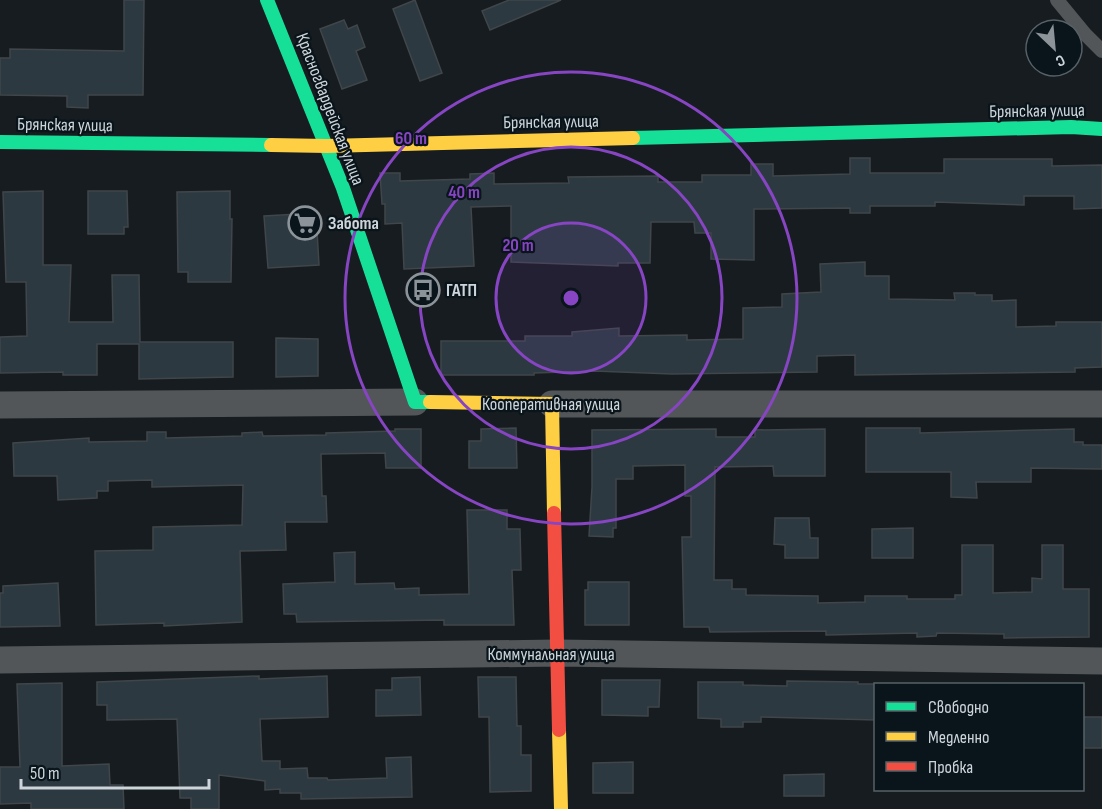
<svg xmlns="http://www.w3.org/2000/svg" width="1102" height="809" viewBox="0 0 1102 809" font-family="'Sofia Sans Condensed',sans-serif">
<style>
.building{fill:#2c3940;stroke:#404649;stroke-width:1.5}
.lines{fill:none;stroke-linecap:round;stroke-linejoin:round}
.lane{stroke:#535658;stroke-width:14}
.street{stroke:#535658;stroke-width:27}
.fast{stroke:#16e098;stroke-width:14}
.slow{stroke:#ffcf43;stroke-width:14}
.jam{stroke:#f24e42;stroke-width:14}
.ring{fill:none;stroke:#8745c3;stroke-width:3}
.labels{text-anchor:middle;dominant-baseline:central;stroke-width:4.5;stroke-linejoin:round;paint-order:stroke}
.street-label{font-size:18px;fill:#cdd5da;stroke:#09141b}
.poi-label{font-size:18px;font-weight:bold;fill:#cdd5da;stroke:#09141b;text-anchor:start}
.centre{fill:#8745c3;stroke:#09141b;stroke-width:3}
.ring-label{font-size:18px;text-anchor:middle;font-weight:bold;fill:#8745c3;stroke:#09141b;stroke-width:4.5;stroke-linejoin:round;paint-order:stroke}
</style>
<rect width="100%" height="100%" fill="#161c20"/>
<g class="building">
<path d="M124,0H144L143,95H88V108L67,107V96L0,95V58H10V49L124,51Z"/>
<path d="M415,0L442,73L420,81L393,9Z"/>
<path d="M509,0H561L490,30L482,11Z"/>
<path d="M344,20L348,29L357,25L365,47L356,51L367,80L342,89L320,29Z"/>
<path d="M850,158H870V173H944V159H1052V166L1102,165V208L1074,209V196H1024V205L935,202V206H870V213H850V208L754,209V260L711,259V233H695L694,222H651L650,263H618V266L511,262V206L471,207L474,266L404,269L402,223L385,224V204H382L380,173H400V181L470,179V174L494,173V184L569,183L568,177L658,176V182H702V175H751V164H773V176L850,174Z"/>
<path d="M43,191V265H71L69,322H113L112,275H139L140,342H233V377L139,379V344H97V375H63V372L0,373V337L27,336L26,282H6L3,192Z"/>
<path d="M88,191H127L128,227H124V234H88Z"/>
<path d="M230,191V219H232L231,282H188V272H178L177,192Z"/>
<path d="M316,213L319,265L268,268L264,216Z"/>
<path d="M865,262V276H889V299L955,300L954,293H975V295H992V301L1016,300V327L1056,326V322H1102V367L1075,368V372L855,375V355L817,356V372L672,374L594,371L534,373V375H441V341H525V336H572V332L619,328V336L687,335V340L743,339V308L782,307V294L821,292L820,264Z"/>
<path d="M276,338L318,339V376L276,377Z"/>
<path d="M516,428L517,468H469V441H481V429Z"/>
<path d="M866,428H920V433L1074,429V442H1083V445H1102V469L1031,468V482H976L977,498L951,497V472H866Z"/>
<path d="M395,429H421V468H386L385,453L321,454L322,496H326L327,522H285L286,550L240,551L242,622L164,626V623L96,625L95,551L153,550V527L242,525L243,485L152,487V480L108,481V491H97V498L58,500L57,476H14L13,443L89,438V442L147,441V432H166V438L242,436V433L262,432L263,436L326,435V433L395,431Z"/>
<path d="M716,429V437H755V430L825,429V476H774L773,466L715,467L714,580H732V589H746V595L818,596V603L865,602V596H907V599H955V595H962V545H993V593L1032,592V578L1042,579V545H1063V589H1089V637L1004,638V634L937,633L936,636L917,637V633L826,635V631L710,632L709,627H684L682,537H691V496H685V465L633,466V479H616V528H613V537L589,536L592,487V430Z"/>
<path d="M467,510H507V529H520L521,570H512L514,625H444V620L297,622L296,614H284L283,584L335,582L334,553L355,552V584L394,583L395,589L419,588V595L469,594Z"/>
<path d="M775,518H809L810,538H818V558H785V545L774,544Z"/>
<path d="M913,528V558H872V529Z"/>
<path d="M588,582H629V625H585V590H588Z"/>
<path d="M58,583L60,626L0,627V593H3V586Z"/>
<path d="M259,676V679L327,676L328,717L260,719L262,761H280V769L307,768L308,778H327L328,780L387,778L386,758L411,757L412,797L301,799V793H280V789L265,790V781L219,775V809H191V798H180L177,719L107,720V705H97V682Z"/>
<path d="M420,677L421,715L376,716V690H392V678Z"/>
<path d="M478,677H516L517,726H521V755H531V791L490,792L489,717H479Z"/>
<path d="M602,680H660L659,707H648V716L602,715Z"/>
<path d="M787,681L858,682V684H876V720L761,717V722H743V727H721V719L698,718V682H743V685L787,686Z"/>
<path d="M62,683V766L109,764L110,785H123L124,809H31V803L0,804V767H20L17,684Z"/>
<rect x="1083" y="717" width="19" height="31"/>
<path d="M633,762V793H593V763Z"/>
<path d="M824,774V796H784V775Z"/>
</g>
<g class="lines">
<path class="lane" d="M1057,0L1085,34L1102,51"/>
<g class="street">
<path d="M552,404H1102"/>
<path d="M0,405L415,402"/>
<path d="M0,660L558,653L1102,661"/>
</g>
<g class="fast">
<path d="M267,0L343,188L415,402H430"/>
<path d="M633,138L1071,127L1102,129"/>
<path d="M0,142L271,145"/>
</g>
<g class="slow">
<path d="M271,145L327,146L633,138"/>
<path d="M430,402L552,404L554,513"/>
<path d="M559,730L561,809"/>
</g>
<path class="jam" d="M554,513L559,730"/>
</g>
<circle cx="571" cy="298" r="75" fill="#8745c3" fill-opacity=".12"/>
<g class="ring">
<circle cx="571" cy="298" r="75"/>
<circle cx="571" cy="298" r="151"/>
<circle cx="571" cy="298" r="226"/>
</g>
<defs>
<symbol id="supermarket-ring" viewBox="-11 -11 22 22"><circle r="9.5" fill="#09141b" stroke="#8d9499" stroke-width="1.5"/><path d="M-6-5.5h2.5l.6 2H6L4.5 2H-2.5L-4.4-4H-6ZM-1.5 3.2a1.3 1.3 0 1 0 .1 0ZM3 3.2a1.3 1.3 0 1 0 .1 0Z" fill="#8d9499"/></symbol>
<symbol id="bus-ring" viewBox="-11 -11 22 22"><circle r="9.5" fill="#09141b" stroke="#8d9499" stroke-width="1.5"/><path d="M-5-6H5V4H4V6H2V4H-2V6H-4V4H-5ZM-3.5-4V0h7V-4ZM-3.5 1.2v1.5H-2V1.2ZM2 1.2v1.5H3.5V1.2Z" fill="#8d9499"/></symbol>
</defs>
<g fill-rule="evenodd">
<use href="#supermarket-ring" x="286" y="204" width="38" height="38"/>
<use href="#bus-ring" x="404" y="271" width="38" height="38"/>
</g>
<g class="labels">
<g class="street-label">
<text transform="translate(330 109) rotate(69)">Красногвардейская улица</text>
<text transform="translate(1037 111) rotate(-1)">Брянская улица</text>
<text transform="translate(551 122) rotate(-1)">Брянская улица</text>
<text transform="translate(65 125) rotate(1)">Брянская улица</text>
<text x="551" y="404">Кооперативная улица</text>
<text x="551" y="654">Коммунальная улица</text>
</g>
<g class="poi-label">
<text x="328" y="223">Забота</text>
<text x="446" y="290">ГАТП</text>
</g>
</g>
<circle cx="571" cy="298" r="9" class="centre"/>
<g class="ring-label">
<text x="411" y="144">60 m</text>
<text x="464" y="198">40 m</text>
<text x="518" y="251">20 m</text>
</g>
<rect x="874" y="683" width="210" height="108" fill="#09141b" stroke="#576167" stroke-width="1.5"/>
<rect x="886" y="702" width="30" height="9" fill="#16e098" stroke="#576167" stroke-width="1.5"/>
<text x="928" y="713" font-size="18" fill="#cdd5da">Свободно</text>
<rect x="886" y="732" width="30" height="9" fill="#ffcf43" stroke="#576167" stroke-width="1.5"/>
<text x="928" y="743" font-size="18" fill="#cdd5da">Медленно</text>
<rect x="886" y="762" width="30" height="9" fill="#f24e42" stroke="#576167" stroke-width="1.5"/>
<text x="928" y="773" font-size="18" fill="#cdd5da">Пробка</text>
<g transform="translate(1054 48) rotate(154)"><circle r="28" fill="#09141b" stroke="#576167" stroke-width="1.5"/>
<path d="M0-4.5L10 22L0 15L-10 22Z" fill="#8d9499"/>
<text y="-9" font-size="16" font-weight="bold" text-anchor="middle" fill="#cdd5da">С</text>
</g>
<path d="M21 779v9h188v-9" fill="none" stroke="#cdd5da" stroke-width="3"/>
<text x="30" y="779" font-size="18" fill="#cdd5da" stroke="#09141b" stroke-width="4.5" paint-order="stroke">50 m</text>
</svg>
